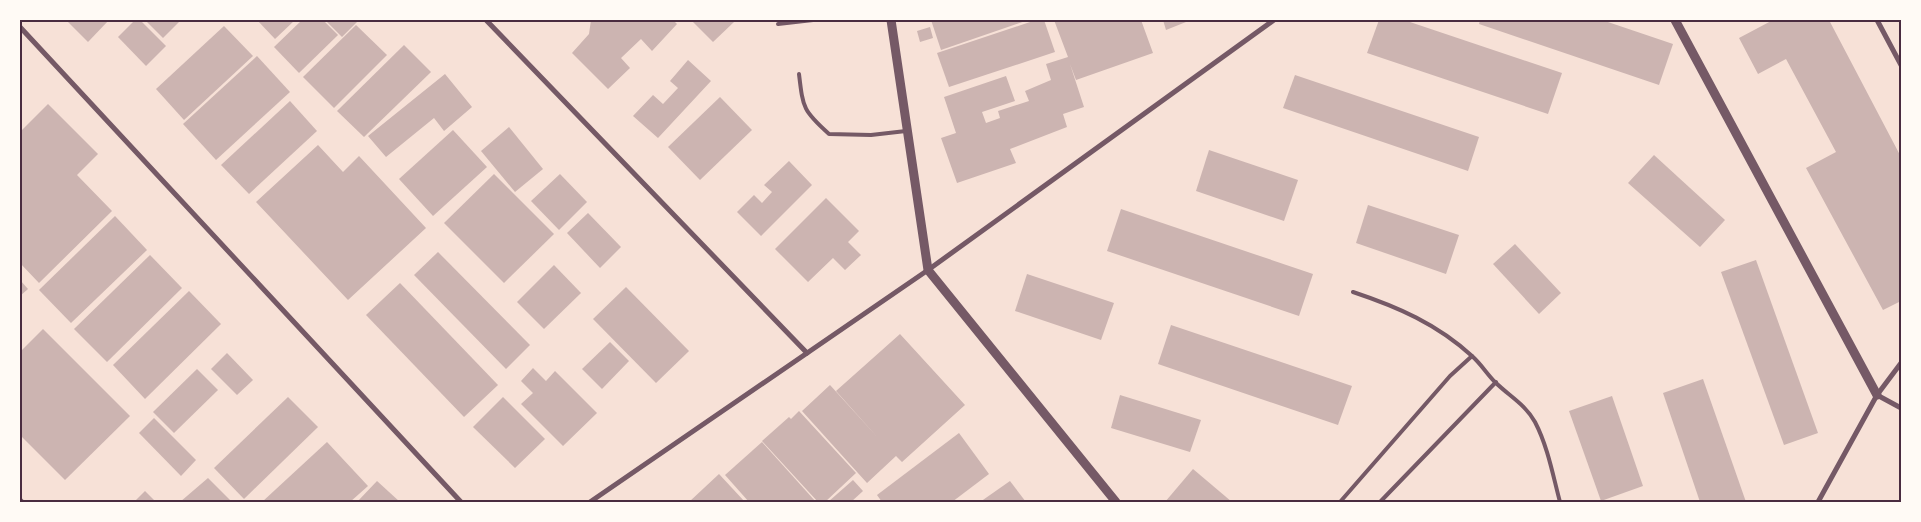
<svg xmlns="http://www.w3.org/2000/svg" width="1921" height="522" viewBox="0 0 1921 522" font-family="Literata,serif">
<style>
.building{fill:#ccb4b1}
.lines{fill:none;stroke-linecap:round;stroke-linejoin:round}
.service{stroke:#755966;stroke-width:4}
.minor{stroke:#755966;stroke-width:5}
.tertiary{stroke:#755966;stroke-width:9}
.neatline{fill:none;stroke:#4a2c40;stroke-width:2}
</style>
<rect width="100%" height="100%" fill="#f7e1d7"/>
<g class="building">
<path d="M66,20H109L88,42Z"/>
<path d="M135,20H140L166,46L146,66L118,37Z"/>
<path d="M145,20H181L163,38Z"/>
<path d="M257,20H295L275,39Z"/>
<path d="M302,20H323L338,35L299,73L274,47Z"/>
<path d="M325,20H359L342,37Z"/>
<path d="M591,20H673L677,24L652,51L641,39L621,58L630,68L608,89L572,53L589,34Z"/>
<path d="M691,20H733L734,22L713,42Z"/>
<path d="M931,20H1028L941,50Z"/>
<path d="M1036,20H1044L1055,52L949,87L937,53Z"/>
<path d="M1054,20H1141L1153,53L1076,80L1070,64L1084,107L1063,114L1067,127L1010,149L1016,163L957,183L941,138L956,133L944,97L1006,76L1015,101L982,112L986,123L1000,118L998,111L1029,101L1025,91L1051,80L1046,64L1068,57Z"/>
<path d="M1163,20H1191L1166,30Z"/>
<path d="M1379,20H1404L1562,73L1548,114L1367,53Z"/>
<path d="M1480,20H1602L1673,44L1659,85L1479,24Z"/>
<path d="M1773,20H1829L1901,157V301L1883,310L1806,168L1836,152L1786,59L1758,74L1739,38Z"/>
<path d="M356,25L387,55L334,108L303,77Z"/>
<path d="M224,26L253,56L184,120L156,89Z"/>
<path d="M930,27L933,38L920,42L917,31Z"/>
<path d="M404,45L431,72L364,137L337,111Z"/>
<path d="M257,56L290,92L216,160L183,124Z"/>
<path d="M688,60L711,81L658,138L633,116L653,95L663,104L678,88L670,81Z"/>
<path d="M445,74L472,107L444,131L434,118L386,157L368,136Z"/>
<path d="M1295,75L1479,137L1468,171L1283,108Z"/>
<path d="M720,97L752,130L700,180L668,147Z"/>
<path d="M290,101L317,131L249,194L221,165Z"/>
<path d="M48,104L98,154L77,175L112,211L39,283L20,263V132Z"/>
<path d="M509,127L543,169L515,192L481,151Z"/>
<path d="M453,130L487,167L433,216L399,179Z"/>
<path d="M318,145L343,172L359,156L426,228L348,300L256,202Z"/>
<path d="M1209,150L1298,180L1284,221L1196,191Z"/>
<path d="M1654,155L1725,220L1700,247L1628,183Z"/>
<path d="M789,161L812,185L761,236L737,212L754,195L762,203L772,192L764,185Z"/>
<path d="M494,174L554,234L504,283L444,223Z"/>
<path d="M560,174L587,202L559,230L531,201Z"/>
<path d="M826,198L859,231L848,242L861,255L845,270L833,258L808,282L775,249Z"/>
<path d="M1368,205L1459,235L1446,274L1356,243Z"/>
<path d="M1121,209L1313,274L1299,316L1107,251Z"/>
<path d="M588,213L621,247L600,268L567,233Z"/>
<path d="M115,216L147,250L71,323L39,290Z"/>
<path d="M1515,244L1561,293L1539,314L1493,264Z"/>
<path d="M438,252L530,345L506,369L414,275Z"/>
<path d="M150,255L182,288L107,362L74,329Z"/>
<path d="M1756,260L1818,433L1784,445L1721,272Z"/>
<path d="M554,265L581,293L544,329L517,302Z"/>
<path d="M1027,274L1114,303L1101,340L1015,311Z"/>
<path d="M20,280L28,289L20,296Z"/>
<path d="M400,283L498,385L464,417L366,315Z"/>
<path d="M626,287L689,351L656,383L593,319Z"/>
<path d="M189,291L221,324L145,399L113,365Z"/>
<path d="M1171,325L1352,386L1338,425L1158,364Z"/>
<path d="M43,329L130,416L65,480L20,435V352Z"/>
<path d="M900,334L965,405L902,462L896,456L867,483L802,411L830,385L879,439L836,391Z"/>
<path d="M610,342L629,361L602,389L582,369Z"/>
<path d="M227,353L253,380L237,395L211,369Z"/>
<path d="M533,368L546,381L555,371L597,413L563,446L521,404L533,393L521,381Z"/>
<path d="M197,369L218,390L174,433L153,412Z"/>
<path d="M1703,379L1746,502H1700L1663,393Z"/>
<path d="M1120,395L1201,420L1190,452L1111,428Z"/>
<path d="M1612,396L1643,486L1601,501L1569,411Z"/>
<path d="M288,397L318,427L244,499L214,468Z"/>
<path d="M503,397L545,439L515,468L473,427Z"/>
<path d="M799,411L856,473L825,502H818L762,441L789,417L791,419Z"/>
<path d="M154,418L196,460L181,476L139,433Z"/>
<path d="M959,433L989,474L952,502H882L877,495Z"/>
<path d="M327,442L368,486L350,502H262Z"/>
<path d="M762,442L816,502H749L725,475Z"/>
<path d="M1193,469L1232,502H1165Z"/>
<path d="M719,474L745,502H689Z"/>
<path d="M208,478L232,502H180Z"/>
<path d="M853,480L863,491L851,502H828Z"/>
<path d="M377,481L400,502H357Z"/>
<path d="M1010,481L1026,502H980Z"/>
<path d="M145,491L156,502H134Z"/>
</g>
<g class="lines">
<g class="service">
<path d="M778,24L813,20"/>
<path d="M799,74C803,108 803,111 829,134L871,135L906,131"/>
<path d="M1353,292C1398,307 1437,324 1472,356C1481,364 1487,374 1495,382C1509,396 1525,404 1535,422C1548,447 1553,476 1560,502"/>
<path d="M1340,502L1450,376L1472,356"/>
<path d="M1380,502L1496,382"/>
</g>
<g class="minor">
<path d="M486,20L807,353"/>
<path d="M1877,20L1901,65"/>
<path d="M20,27L461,502"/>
<path d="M1877,395L1901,408"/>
<path d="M20,500L22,502"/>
<path d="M590,502L928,270L1274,20"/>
<path d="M1818,502L1877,395L1901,363"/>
</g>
<g class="tertiary">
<path d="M891,20L928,270L1116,502"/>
<path d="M1675,20L1877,395"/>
</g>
</g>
<rect width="1921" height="522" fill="none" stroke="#fffaf5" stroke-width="42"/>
<rect x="21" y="21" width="1879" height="480" class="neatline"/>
</svg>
